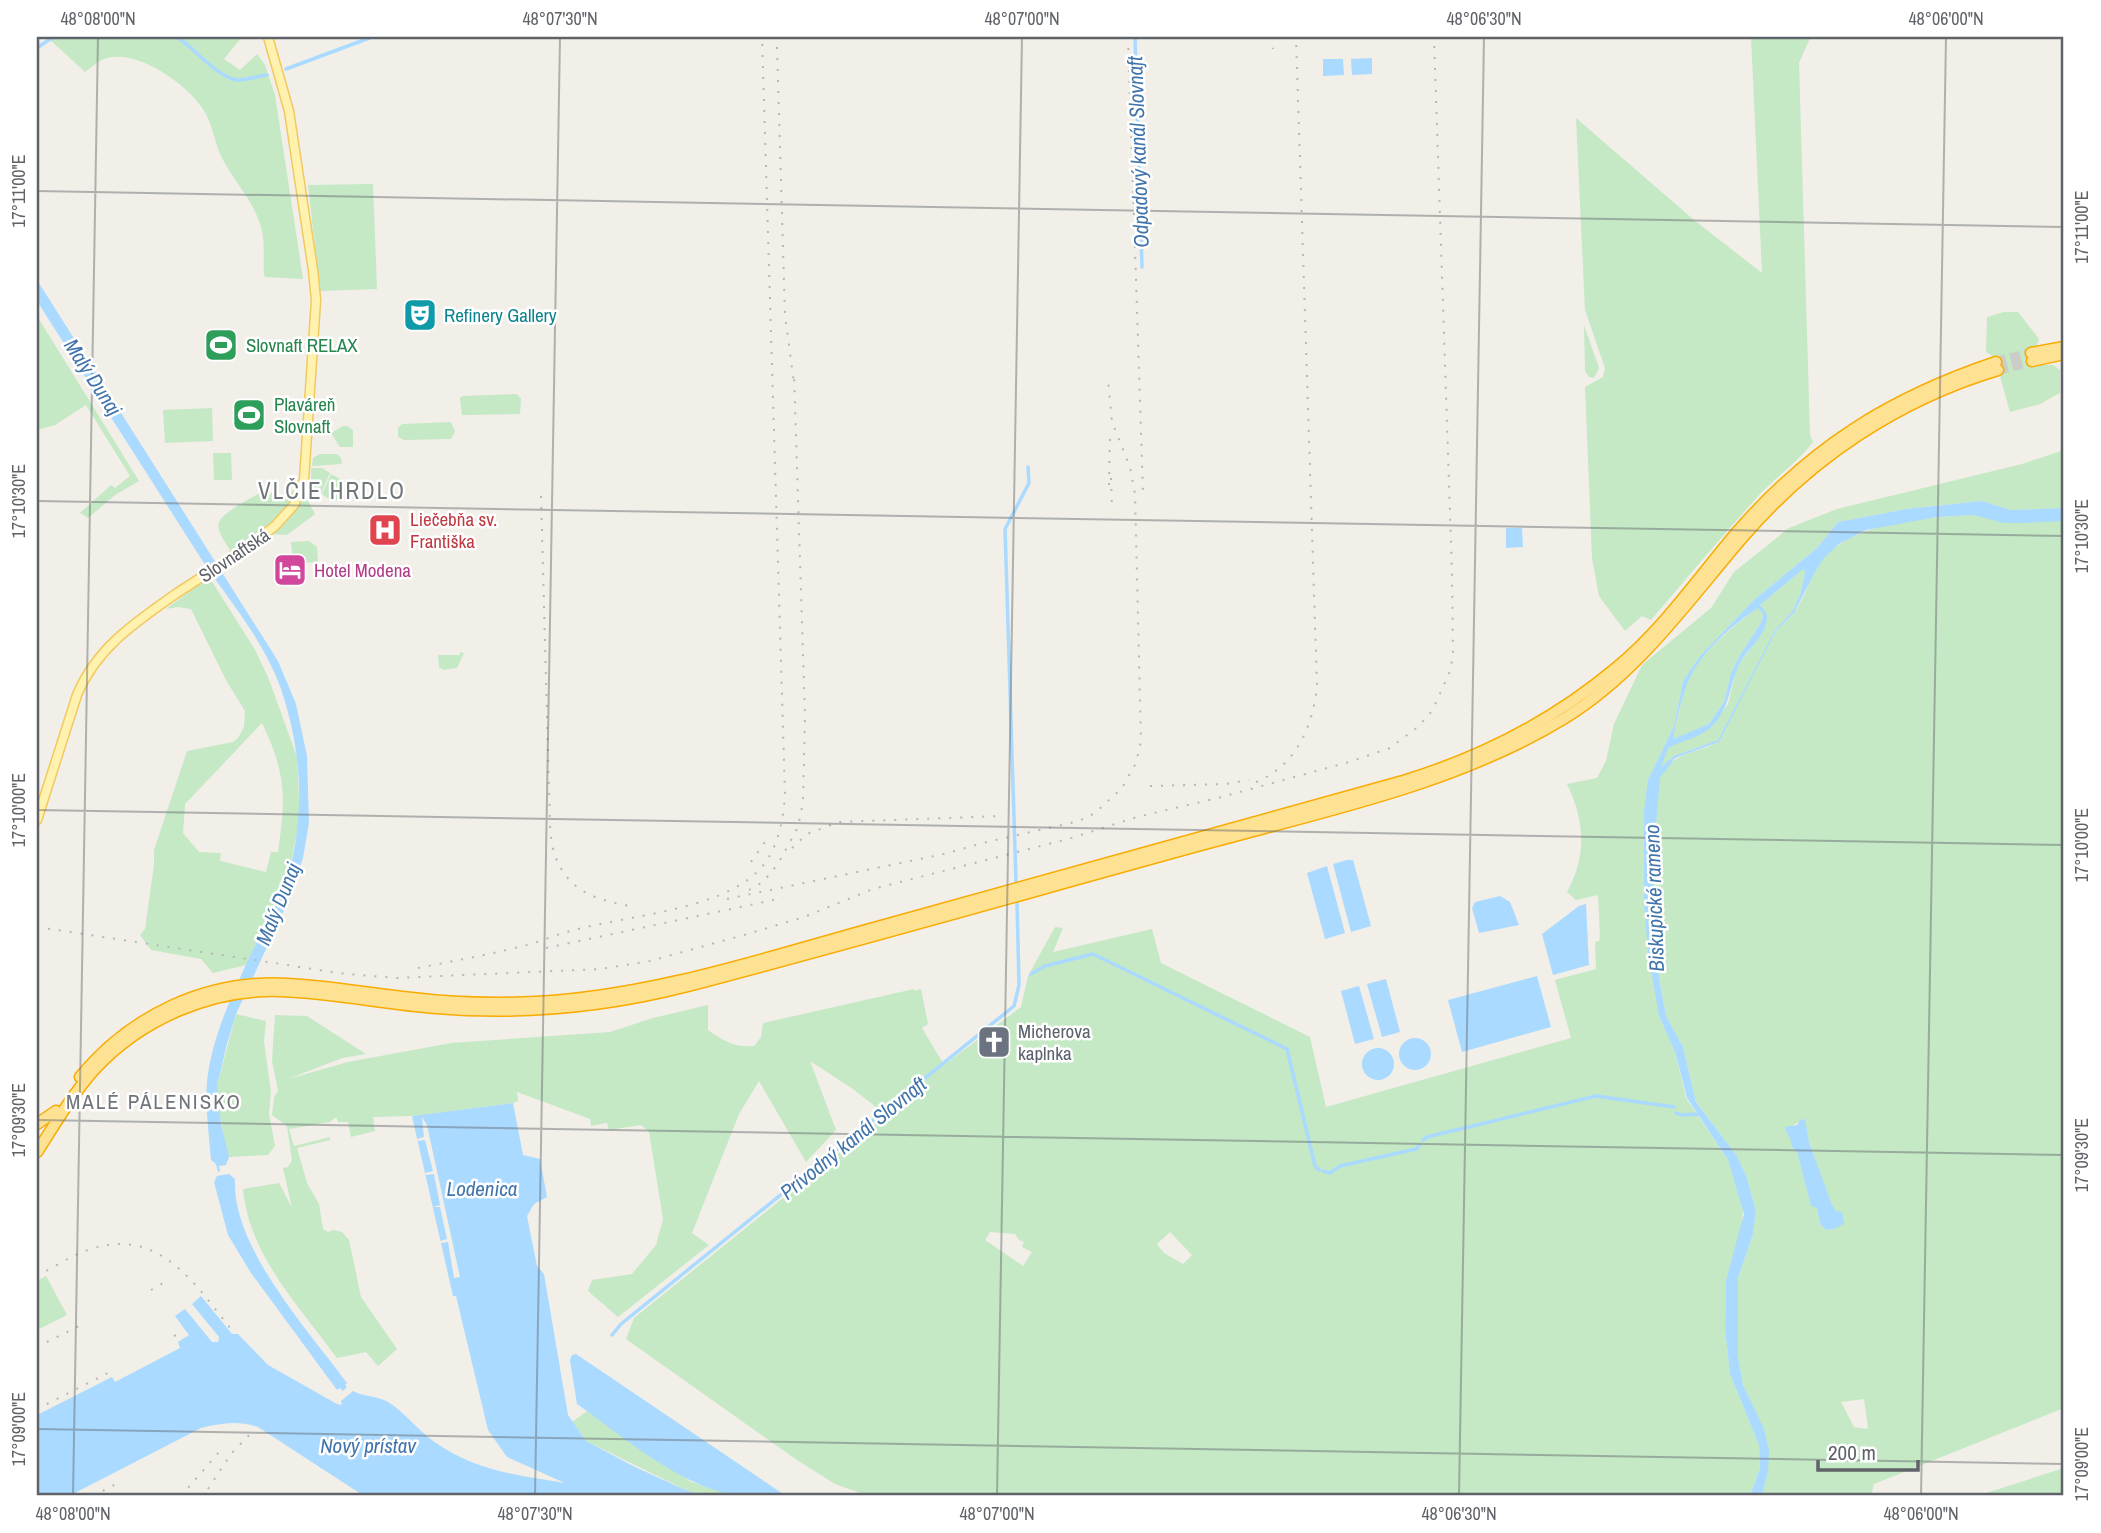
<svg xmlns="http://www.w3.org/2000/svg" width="2101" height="1533" viewBox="0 0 2101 1533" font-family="'Archivo Narrow',sans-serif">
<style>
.green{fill:#c5e8c5;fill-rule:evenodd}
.water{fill:#aadaff;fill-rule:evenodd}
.pier{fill:#f1efe8}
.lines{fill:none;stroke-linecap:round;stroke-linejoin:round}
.canal{stroke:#aadaff;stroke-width:3.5}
.highway-tunnel{stroke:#ccccc8;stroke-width:10;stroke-dasharray:10 5;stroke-linecap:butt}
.major-casing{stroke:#f2c960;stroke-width:11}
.highway-casing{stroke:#f9ab00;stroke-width:13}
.major{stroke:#fff2af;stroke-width:8}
.highway{stroke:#fde293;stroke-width:10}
.rail{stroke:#b6b7b8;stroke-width:2;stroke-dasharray:2 9;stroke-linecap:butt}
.ticks{fill:none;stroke:#5f6368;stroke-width:2;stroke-opacity:0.45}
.labels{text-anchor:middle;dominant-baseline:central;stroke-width:5;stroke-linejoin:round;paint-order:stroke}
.culture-label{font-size:19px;fill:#0d838f;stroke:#fff;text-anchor:start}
.leisure-label{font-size:19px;fill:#27864d;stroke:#fff;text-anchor:start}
.health-label{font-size:19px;fill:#be3a42;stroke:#fff;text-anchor:start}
.street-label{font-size:19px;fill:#5f6368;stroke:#fff}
.hotel-label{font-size:19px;fill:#b23c85;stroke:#fff;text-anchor:start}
.worship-label{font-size:19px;fill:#5b616d;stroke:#fff;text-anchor:start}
.water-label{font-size:21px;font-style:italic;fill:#4174aa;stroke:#fff}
.neighbourhood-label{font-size:21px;letter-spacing:2px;fill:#70757a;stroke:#fff}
.quarter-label{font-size:23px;letter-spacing:2px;fill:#70757a;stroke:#fff}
.neatline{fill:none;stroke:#5f6368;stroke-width:2.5}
.ticks-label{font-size:18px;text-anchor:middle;fill:#5f6368}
</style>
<rect width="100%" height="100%" fill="#f1efe8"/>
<g class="green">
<path d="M47,37H242L224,59L240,70L257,54L265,65L275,95L303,279L265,277L264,274C263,260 265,245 262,231C256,204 236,184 223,160C215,146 214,129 206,114C191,87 145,54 113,57C102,57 93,66 85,72Z"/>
<path d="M1751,37L1810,38L1799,63L1810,435L1813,442C1798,462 1777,476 1760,494C1723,535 1687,578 1651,620L1642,616L1625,631L1599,596L1592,558L1585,387L1603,377L1605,368L1585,310L1576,118L1694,220L1762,273Z"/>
<path d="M373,184L377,289L320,291L308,185Z"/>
<path d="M2004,312H2018L2039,339L2036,347L2030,349L2034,365H2053L2060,370V393L2040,404L2010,412L1995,358L1986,352L1987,317Z"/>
<path d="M37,316L139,481L115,495L88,518L80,513L111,485L115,488L130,476L86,405L55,425L37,430Z"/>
<path d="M1584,325L1599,368L1594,378L1589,377L1585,371Z"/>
<path d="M517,394L521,399L520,414L462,415L460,398L463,396Z"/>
<path d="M212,408L213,441L165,443L163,410Z"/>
<path d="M451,422L455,432L451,439L404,440L398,437V428L402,424Z"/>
<path d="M343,426H347L353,430V447H340L331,433Z"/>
<path d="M2064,450V508L2011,510L1982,501L1906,509L1838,522L1817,548L1754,600L1700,656L1683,681L1674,726L1648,780L1659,1016L1675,1052L1686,1098L1728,1160L1743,1206L1742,1226L1726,1280L1725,1329L1730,1374L1759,1445L1760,1468L1750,1496H869L835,1484L797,1460L626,1339L634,1318L886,1115L853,1089L810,1061L836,1130L806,1162L759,1081L739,1114L692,1233L709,1245L618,1317L588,1291L592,1280L632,1274L656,1245L663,1219L649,1132L641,1125L609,1130L607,1123L591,1126L590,1119L517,1092L518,1101L513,1103L412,1116L373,1117L375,1131L351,1137L348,1122H338L336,1117L330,1122L289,1129L294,1146L330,1137V1140L297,1148L307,1183L319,1204L323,1229L328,1232L334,1230L342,1232L349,1240L361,1297L397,1349L378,1366L366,1352L337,1358C299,1306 249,1255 243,1189L279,1183L292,1208L283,1168L288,1167L292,1160L287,1126L272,1115L274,1097L278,1091L272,1061L275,1015L307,1016L366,1054L342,1058L288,1079L348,1062L451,1043L610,1032L653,1018L708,1005V1030C723,1041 736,1048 754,1046L761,1037L763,1023L914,989L915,991L921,989L928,1024L922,1028L944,1065L1021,1007L1028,976L1055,927L1063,928L1053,952L1152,929L1161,963L1310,1037L1326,1107L1571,1038L1555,980L1596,969L1595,942L1599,941L1600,936L1598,895L1576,900L1567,892C1587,856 1585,821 1567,784L1597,778L1606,761L1614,724L1642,665L1711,608L1734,572L1789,528L1837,509L2022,464ZM990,1232L1015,1234L1019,1240L1024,1242L1022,1247L1032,1252L1023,1266L985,1240ZM1170,1232L1192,1255L1183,1264L1164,1253L1157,1244Z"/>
<path d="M213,453H231L232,480H214Z"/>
<path d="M320,454H337L341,458L342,464L312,466L313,458Z"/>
<path d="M311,468H322L330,473L321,493L311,488Z"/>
<path d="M331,474L342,480V496L333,502L322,494Z"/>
<path d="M294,490L298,491L277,522L232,553C214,525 211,523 240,504L242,505V503L263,491L282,496Z"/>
<path d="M302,497H306L315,514L287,535L272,534L288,519Z"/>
<path d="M1973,515L1987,517L2064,521V1408L1874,1484L1871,1496H1762L1768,1472L1752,1406L1743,1385L1738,1357V1278L1753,1234L1756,1211L1747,1178L1737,1156L1696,1102L1683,1047L1666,1016L1659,978L1653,886L1658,786C1665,752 1693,755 1719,742C1737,706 1754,668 1775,633C1779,626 1787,621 1793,614C1806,597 1810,575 1824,558C1855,522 1928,517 1973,515ZM1804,1119L1809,1142L1832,1206L1836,1211L1834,1229L1826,1230L1820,1224L1817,1208L1811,1205L1797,1152L1792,1147V1126ZM1864,1399L1868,1428L1867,1429L1854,1427L1841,1402Z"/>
<path d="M309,541L317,547L318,562L293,563L291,542Z"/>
<path d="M1802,570H1805V573L1800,595L1792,612L1775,630L1718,740L1674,756L1660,768L1667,748L1711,727L1728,704L1736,671L1741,661L1752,647L1766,623L1760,605Z"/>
<path d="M209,577L254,648L268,677L297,757L300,817L289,873L246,965L213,973L201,959L151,950L140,935L145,929L154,865V850L187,751L233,742L238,738L244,727L245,711L226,680L191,609L178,607L166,609ZM262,723C286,773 286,797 278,852H271L266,872L220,861L221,853L199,852L183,833L185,804Z"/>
<path d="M1758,607L1763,614L1762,621L1739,657L1731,673L1724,702L1709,724L1672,740C1677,723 1680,704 1685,687C1697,654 1731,629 1758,607Z"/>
<path d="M460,652L464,653L457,668L443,670L439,667L438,655H460Z"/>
<path d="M236,1014L266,1021L264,1042L271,1092L269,1114L275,1146L268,1155L229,1157L227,1154L217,1100V1086Z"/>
<path d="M46,1276L67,1315L37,1330V1281Z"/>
<path d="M587,1411L691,1482L737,1496H704L688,1491L586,1441L572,1422Z"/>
<path d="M2064,1468V1496H1977Z"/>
</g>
<g class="water">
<path d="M1372,58V74L1352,75L1351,59Z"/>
<path d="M1323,59H1343L1344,75L1323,76Z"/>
<path d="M37,280L278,661L296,704L307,756L309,823L303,858L290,897L236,1014L227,1044L217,1086L221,1124L229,1157L226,1165L219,1166L220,1171L218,1172L216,1164L211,1160C209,1134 205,1107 207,1081C212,1037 232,995 250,956C263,928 282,899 290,869C305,809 301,750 282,692C266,643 230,602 202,560C147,474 92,387 37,301Z"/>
<path d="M1982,501L2011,510L2064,508V521L2023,523H2004L1973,515L1937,517L1866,530L1839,544L1824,558L1815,572L1794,613L1776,631L1719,742L1675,758L1660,778L1654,849L1653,886L1659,978L1666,1016L1683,1047L1696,1102L1737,1156L1747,1178L1756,1211L1753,1234L1738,1278V1357L1743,1385L1764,1429L1769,1450L1768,1472L1762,1496H1750L1760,1468L1759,1445L1730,1374L1725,1329L1726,1280L1744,1214L1728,1160L1687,1098L1675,1052L1659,1016L1648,952L1644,904V811L1648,780L1674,726L1683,681L1700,656L1754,600L1817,548L1838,522L1906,509ZM1802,570H1805V573L1800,595L1792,612L1775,630L1718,740L1674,756L1661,767L1668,748C1681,741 1702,737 1712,726C1731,708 1729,683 1741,661C1749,648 1765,636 1767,619C1768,613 1763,609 1760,605ZM1758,608L1763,614L1762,621L1739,657L1731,673L1724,702L1709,724L1673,739C1676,723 1680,703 1686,687C1697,655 1731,626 1758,608Z"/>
<path d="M1506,528H1522L1523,547L1506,548Z"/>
<path d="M1347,860H1353L1371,926L1351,932L1333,864Z"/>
<path d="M1327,866L1345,933L1325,939L1307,873Z"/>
<path d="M1500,896L1510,902L1519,925L1479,933L1472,908L1475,902Z"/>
<path d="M1586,904L1589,965L1553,975L1542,934L1579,906Z"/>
<path d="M1537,976L1551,1027L1462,1052L1448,1000Z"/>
<path d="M1386,979L1400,1032L1382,1037L1367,984Z"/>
<path d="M1359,986L1374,1039L1355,1044L1341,991Z"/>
<circle cx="1415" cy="1054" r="16"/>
<circle cx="1378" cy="1064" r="16"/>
<path d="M513,1103L523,1155L540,1159L547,1197L534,1204L527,1216L537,1266L544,1274L568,1415L586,1441L635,1467L688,1491L704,1496H364L258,1427C238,1420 221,1423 201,1428L69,1496H37V1415L112,1377L115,1382L180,1348L178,1342L189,1335L175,1316L185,1309L212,1342H218L219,1337L192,1304L201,1296L232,1334H238L268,1365L337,1404L342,1405L341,1401L353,1391C364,1397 375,1395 388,1402C403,1411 418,1430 433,1441C476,1471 515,1475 565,1483L507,1457L488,1430L456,1296H453L412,1116Z"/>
<path d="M1805,1119L1809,1142L1832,1205L1836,1211L1842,1212L1844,1224L1834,1229L1826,1230L1820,1224L1817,1208L1811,1206L1797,1152L1792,1147C1792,1139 1787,1135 1785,1127L1797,1125L1800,1120Z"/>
<path d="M229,1174L235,1179C231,1246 308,1330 347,1383L345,1385L347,1387L343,1391L340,1388L337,1390L251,1273L228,1235L214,1182L217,1176Z"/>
<path d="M576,1354L786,1496C770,1496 752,1499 737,1496C679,1486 624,1437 577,1404L570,1360L572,1355Z"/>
</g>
<path class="pier" d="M422,1117L427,1125L460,1277L454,1278L448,1242L441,1243L440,1241L447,1239L440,1207H433L440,1205L434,1174L426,1175L425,1173L433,1171L425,1140L418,1141L417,1139L424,1137Z"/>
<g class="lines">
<g class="canal">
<path d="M177,37C193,47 219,79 238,80C247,80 258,76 267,75"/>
<path d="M1135,37L1142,267"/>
<path d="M37,48L53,37"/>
<path d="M286,69L372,37"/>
<path d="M1016,882L1005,529L1029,483L1028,467"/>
<path d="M1031,974L1045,966L1093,954L1287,1049L1315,1166L1319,1170"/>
<path d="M1676,1113L1681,1115L1701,1114"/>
<path d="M1423,1140L1427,1137L1596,1096L1674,1107"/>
<path d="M1323,1171L1330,1173L1340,1166L1416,1149L1420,1145"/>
<path d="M612,1335L621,1324L1014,1006L1019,985L1017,902"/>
</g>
<g class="highway-tunnel">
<path d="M1996,362L2031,353"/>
<path d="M1998,370L2032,361"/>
</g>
<defs>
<path id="major" d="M37,820L77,695C97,647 136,622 177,593C210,572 244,550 275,526L294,505L304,480L316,300L313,270L289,111L268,37"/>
<g id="highway">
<path d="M2031,353L2064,347"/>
<path d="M2032,361L2064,354"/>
<path d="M80,1077C131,1015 207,979 288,984C329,986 370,994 412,998C453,1003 495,1004 536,1002C656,996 773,955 888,924C1060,876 1231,829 1403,781C1482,757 1553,721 1617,667C1663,629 1698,578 1737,532C1811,447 1889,398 1996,362"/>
<path d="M37,1124L56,1111"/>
<path d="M37,1152C55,1124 72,1095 94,1070C141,1019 212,988 282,991C334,993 384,1004 436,1008C520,1015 606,1007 688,986C856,942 1023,894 1190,848C1315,813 1454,786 1565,718C1639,672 1687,602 1743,537C1811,458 1898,400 1998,370"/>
</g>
</defs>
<use href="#major" class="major-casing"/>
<use href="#highway" class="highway-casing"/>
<use href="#major" class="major"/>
<use href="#highway" class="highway"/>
<g class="rail">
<path d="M1128,37L1143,492"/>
<path d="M1270,37L1273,49"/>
<path d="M777,47L785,315L794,383"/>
<path d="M1111,478L1112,510"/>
<path d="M1109,485L1110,431"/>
<path d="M541,496L550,825C551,834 551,844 554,852C566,893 600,901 636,907"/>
<path d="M1256,782C1296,766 1313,726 1317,686L1296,37"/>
<path d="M1150,786L1226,784L1249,780"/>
<path d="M792,848L807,834L839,822L1001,816"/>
<path d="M751,862L770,835"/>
<path d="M749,890L763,882L778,864L798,827L803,802L805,717L794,374"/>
<path d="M727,899L944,854L987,842L1079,821L1095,813L1122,788L1136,763L1141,741L1135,494L1130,467L1112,422L1108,379"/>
<path d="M37,927L307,968"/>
<path d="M546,948L783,898"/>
<path d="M298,967L347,974L397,978L600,969L650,961L744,935L804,917L873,889L1068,839L1137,817L1218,798L1349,762L1390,748L1419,726L1432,711L1449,674L1453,656L1452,573L1434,37"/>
<path d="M418,968C453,961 488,955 523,946C540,942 557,934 574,930C626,916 717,910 756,873C777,854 783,823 785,795L762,37"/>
<path d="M37,1276C54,1267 72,1255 91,1249C161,1226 197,1287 234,1333"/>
<path d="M151,1290L165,1282"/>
<path d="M174,1336L183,1332"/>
<path d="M37,1347L85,1323"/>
<path d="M37,1409L110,1372"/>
<path d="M208,1489L231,1454L251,1433"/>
<path d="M93,1496L118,1483"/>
<path d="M181,1496L220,1451"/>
</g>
</g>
<path class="ticks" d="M37,191L2064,227M37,501L2064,536M37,810L2064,845M37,1120L2064,1155M37,1429L2064,1464M73,1496L98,37M535,1496L560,37M997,1496L1022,37M1459,1496L1484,37M1921,1496L1946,37"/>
<defs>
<symbol id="theatre-square" viewBox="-11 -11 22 22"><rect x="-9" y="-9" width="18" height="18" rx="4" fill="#0f9aa8" stroke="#fff"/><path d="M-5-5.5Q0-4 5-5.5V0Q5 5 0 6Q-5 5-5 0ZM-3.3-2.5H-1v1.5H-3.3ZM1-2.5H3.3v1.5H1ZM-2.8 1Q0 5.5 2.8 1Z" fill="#fff"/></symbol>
<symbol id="stadium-square" viewBox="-11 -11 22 22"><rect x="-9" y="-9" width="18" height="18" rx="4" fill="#2e9e5b" stroke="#fff"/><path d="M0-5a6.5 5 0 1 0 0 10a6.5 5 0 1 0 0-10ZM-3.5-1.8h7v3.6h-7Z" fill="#fff"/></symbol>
<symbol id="hospital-square" viewBox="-11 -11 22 22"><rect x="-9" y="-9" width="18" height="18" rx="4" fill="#e0444e" stroke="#fff"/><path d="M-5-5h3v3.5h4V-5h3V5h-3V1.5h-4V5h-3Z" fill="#fff"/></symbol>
<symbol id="hotel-square" viewBox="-11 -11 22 22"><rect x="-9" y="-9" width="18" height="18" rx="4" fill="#d1479c" stroke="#fff"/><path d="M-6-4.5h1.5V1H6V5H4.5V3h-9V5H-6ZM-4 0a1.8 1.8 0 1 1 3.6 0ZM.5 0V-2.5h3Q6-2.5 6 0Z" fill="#fff"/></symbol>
<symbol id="church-square" viewBox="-11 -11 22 22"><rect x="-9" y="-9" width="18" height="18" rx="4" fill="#6b7280" stroke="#fff"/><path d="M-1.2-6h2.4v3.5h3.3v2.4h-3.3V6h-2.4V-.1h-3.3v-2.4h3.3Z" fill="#fff"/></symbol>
</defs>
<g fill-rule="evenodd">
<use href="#theatre-square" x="401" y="296" width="38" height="38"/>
<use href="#stadium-square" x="202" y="326" width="38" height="38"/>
<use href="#stadium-square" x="230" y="396" width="38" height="38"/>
<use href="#hospital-square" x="366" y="511" width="38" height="38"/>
<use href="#hotel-square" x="271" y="551" width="38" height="38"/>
<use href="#church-square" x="975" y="1023" width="38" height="38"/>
</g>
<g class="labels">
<g class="culture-label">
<text x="444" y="315">Refinery Gallery</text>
</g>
<g class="leisure-label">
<text x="246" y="345">Slovnaft RELAX</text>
<text x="274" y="404">Plaváreň<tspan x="274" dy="22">Slovnaft</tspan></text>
</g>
<g class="health-label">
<text x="410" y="519">Liečebňa sv.<tspan x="410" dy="22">Františka</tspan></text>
</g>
<g class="street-label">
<text transform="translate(234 555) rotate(-34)">Slovnaftská</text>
</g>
<g class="hotel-label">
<text x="314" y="570">Hotel Modena</text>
</g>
<g class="worship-label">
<text x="1018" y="1031">Micherova<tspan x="1018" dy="22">kaplnka</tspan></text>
</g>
<g class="water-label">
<text transform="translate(1138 152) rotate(-92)">Odpadový kanál Slovnaft</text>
<text transform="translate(93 377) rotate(57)">Malý Dunaj</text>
<text transform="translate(1654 898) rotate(-92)">Biskupické rameno</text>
<text transform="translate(278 904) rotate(-68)">Malý Dunaj</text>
<text transform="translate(853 1138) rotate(-39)">Prívodný kanál Slovnaft</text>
<text x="482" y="1188">Lodenica</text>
<text x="368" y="1445">Nový prístav</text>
</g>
<g class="neighbourhood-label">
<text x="154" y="1101">MALÉ PÁLENISKO</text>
</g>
<g class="quarter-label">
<text x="332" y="490">VLČIE HRDLO</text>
</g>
</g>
<rect width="2101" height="1533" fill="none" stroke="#ffffff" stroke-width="77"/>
<path d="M1818 1460v10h100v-10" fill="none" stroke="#5f6368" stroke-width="3.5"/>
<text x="1828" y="1460" font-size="21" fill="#5f6368" stroke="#ffffff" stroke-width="5" paint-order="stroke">200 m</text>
<rect x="38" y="38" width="2024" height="1456" class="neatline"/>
<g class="ticks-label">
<text x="98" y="25">48°08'00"N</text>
<text x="560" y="25">48°07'30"N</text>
<text x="1022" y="25">48°07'00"N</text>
<text x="1484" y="25">48°06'30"N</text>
<text x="1946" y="25">48°06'00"N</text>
<text transform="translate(19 191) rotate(-90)" y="6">17°11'00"E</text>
<text transform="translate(2082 227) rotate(-90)" y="6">17°11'00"E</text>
<text transform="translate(19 501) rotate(-90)" y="6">17°10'30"E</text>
<text transform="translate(2082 536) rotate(-90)" y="6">17°10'30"E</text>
<text transform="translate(19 810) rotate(-90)" y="6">17°10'00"E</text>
<text transform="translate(2082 845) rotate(-90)" y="6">17°10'00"E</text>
<text transform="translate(19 1120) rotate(-90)" y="6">17°09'30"E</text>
<text transform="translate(2082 1155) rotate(-90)" y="6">17°09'30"E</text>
<text transform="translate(19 1429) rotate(-90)" y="6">17°09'00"E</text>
<text transform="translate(2082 1464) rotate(-90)" y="6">17°09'00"E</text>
<text x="73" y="1520">48°08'00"N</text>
<text x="535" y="1520">48°07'30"N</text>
<text x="997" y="1520">48°07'00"N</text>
<text x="1459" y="1520">48°06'30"N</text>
<text x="1921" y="1520">48°06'00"N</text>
</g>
</svg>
